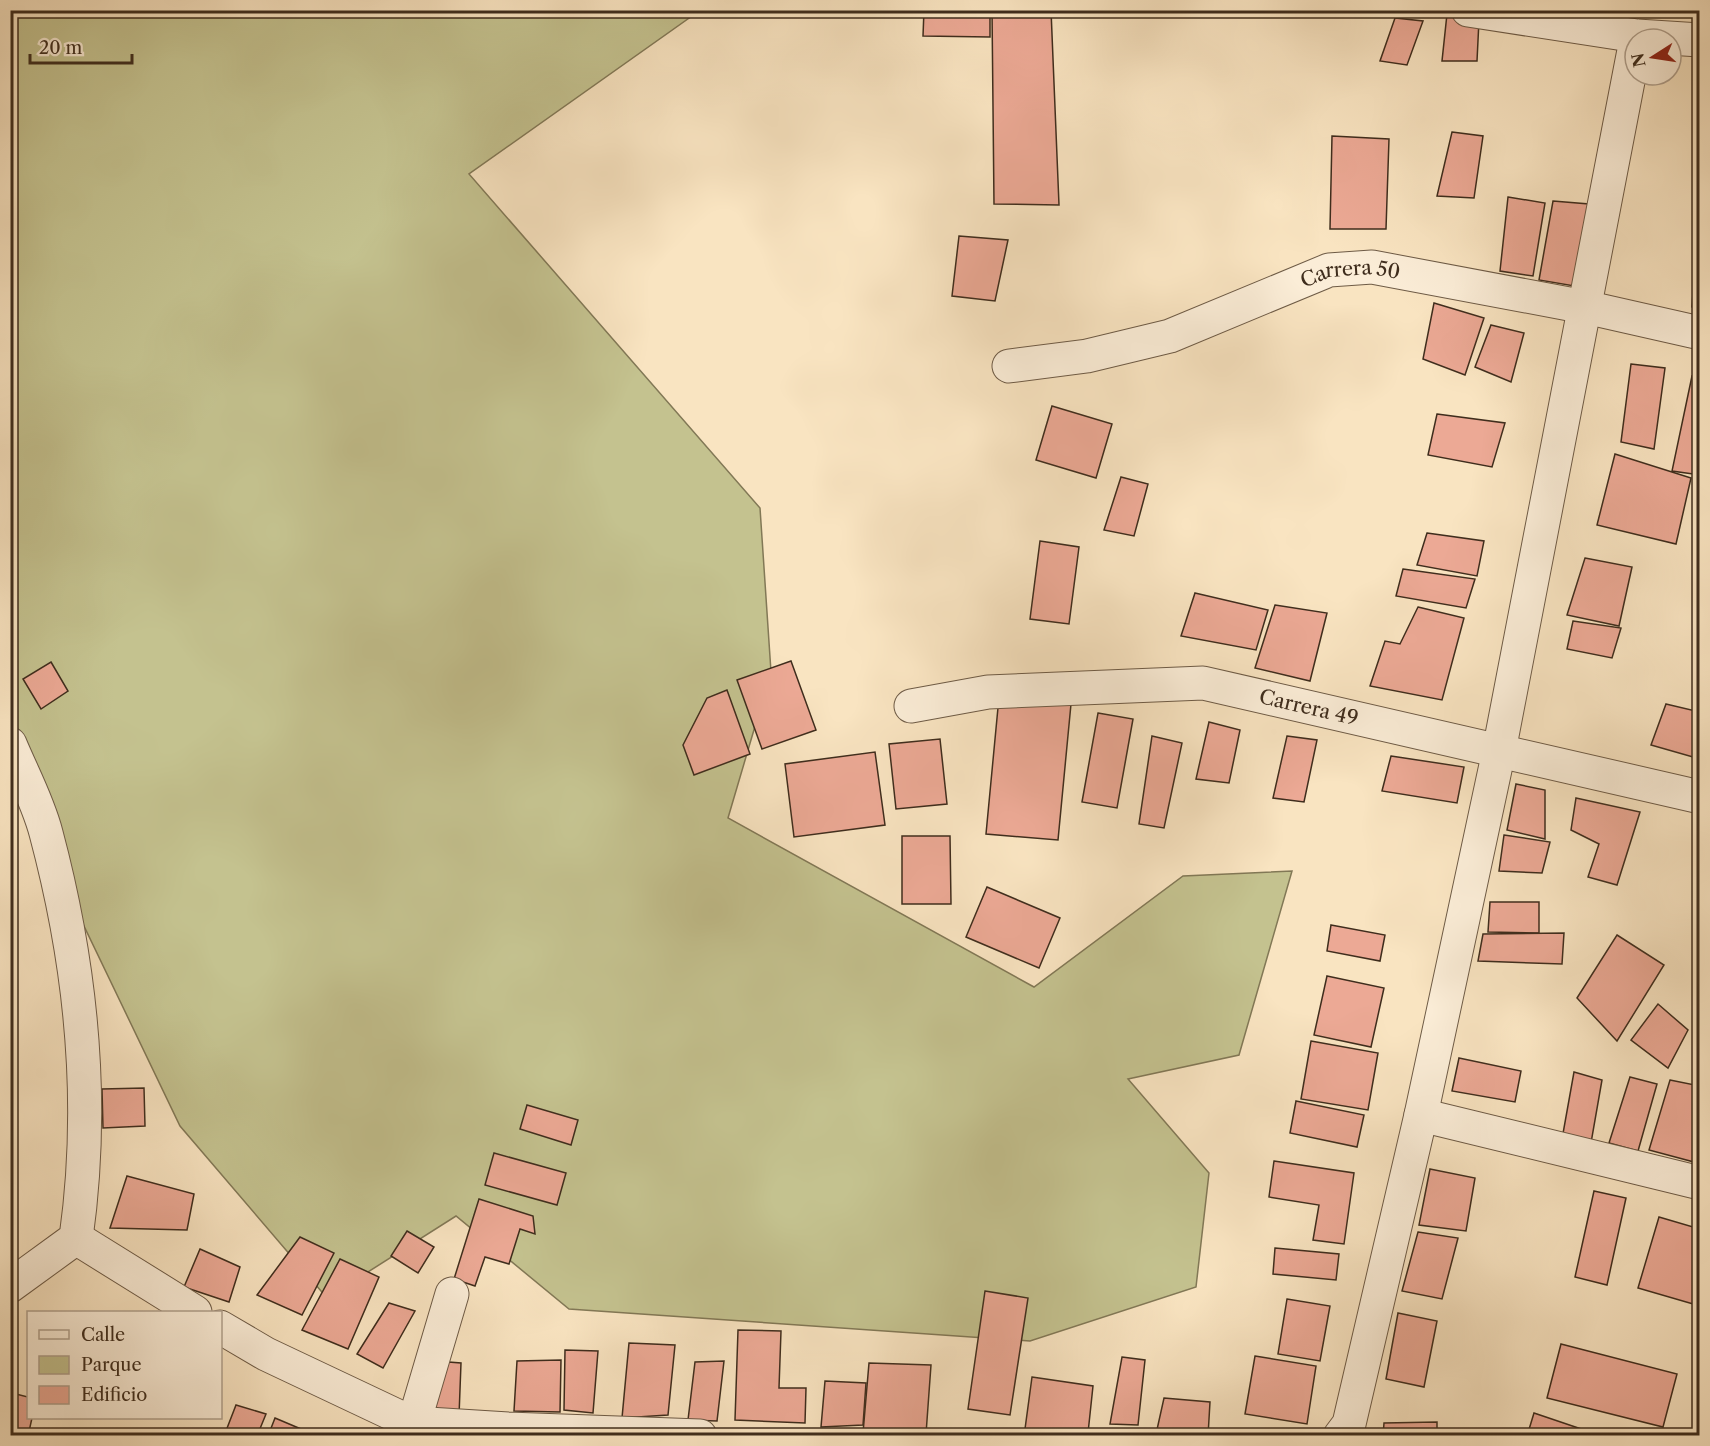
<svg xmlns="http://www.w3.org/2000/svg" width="1710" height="1446" viewBox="0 0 1710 1446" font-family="'Libre Caslon Text',serif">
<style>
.green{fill:#c4c28f;stroke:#827856;stroke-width:1.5}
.building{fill:#eca995;stroke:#3f2d1d;stroke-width:1.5}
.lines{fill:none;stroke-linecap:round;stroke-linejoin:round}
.minor-casing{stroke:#6e5b46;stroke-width:35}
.minor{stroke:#fbedd7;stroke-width:33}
.labels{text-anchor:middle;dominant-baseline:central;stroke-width:6;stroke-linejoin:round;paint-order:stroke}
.street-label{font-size:20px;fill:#3f2d1d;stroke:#fbedd7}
</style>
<rect width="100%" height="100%" fill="#f9e4c1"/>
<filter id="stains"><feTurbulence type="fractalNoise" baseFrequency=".00333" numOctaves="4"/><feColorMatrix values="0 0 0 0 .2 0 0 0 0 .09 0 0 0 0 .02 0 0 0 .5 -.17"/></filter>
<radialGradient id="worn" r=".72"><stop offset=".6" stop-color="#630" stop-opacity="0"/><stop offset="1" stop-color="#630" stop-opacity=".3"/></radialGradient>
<path class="green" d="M11,11H699L469,174L760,508L771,672L728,818L1034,987L1183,876L1292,871L1239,1055L1128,1079L1209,1173L1196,1287L1030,1341L569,1309L456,1216L327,1298L180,1126L11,774Z"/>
<g class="building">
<path d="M924,10H990V37L923,36Z"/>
<path d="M992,10H1051L1059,205L994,204Z"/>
<path d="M1447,14L1479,20L1477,61H1442Z"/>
<path d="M1395,18L1423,21L1407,65L1380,61Z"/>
<path d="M1452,132L1483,136L1474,198L1437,196Z"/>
<path d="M1332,136L1389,139L1386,229H1330Z"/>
<path d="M1508,197L1545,203L1533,276L1500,271Z"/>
<path d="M1553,201L1601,205L1586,288L1539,280Z"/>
<path d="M1697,235H1700V309L1692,307Z"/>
<path d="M959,236L1008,240L995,301L952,296Z"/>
<path d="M1434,303L1484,318L1465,375L1423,359Z"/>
<path d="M1491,325L1524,333L1511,382L1475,367Z"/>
<path d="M1631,364L1665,368L1654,449L1621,442Z"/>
<path d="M1692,376L1700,378V475L1672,471Z"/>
<path d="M1052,406L1112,424L1096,478L1036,460Z"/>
<path d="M1437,414L1505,423L1492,467L1428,455Z"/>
<path d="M1615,454L1691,478L1676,544L1597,525Z"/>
<path d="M1121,477L1148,484L1134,536L1104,530Z"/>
<path d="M1427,533L1484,541L1477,576L1417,565Z"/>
<path d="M1040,541L1079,547L1069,624L1030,619Z"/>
<path d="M1585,558L1632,567L1619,626L1567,615Z"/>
<path d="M1403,569L1475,579L1466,608L1396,596Z"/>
<path d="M1195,593L1268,610L1256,650L1181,636Z"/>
<path d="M1275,605L1327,613L1310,681L1255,668Z"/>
<path d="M1418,607L1464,618L1442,700L1370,686L1385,641L1400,644Z"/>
<path d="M1573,621L1621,628L1612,658L1567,649Z"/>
<path d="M791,661L816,730L762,749L737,680Z"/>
<path d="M51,662L68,691L41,709L23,679Z"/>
<path d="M727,690L750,754L694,775L683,745L707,698Z"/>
<path d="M999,697L1071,704L1058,840L986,834Z"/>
<path d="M1666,704L1700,712V759L1651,745Z"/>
<path d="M1098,713L1133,719L1117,808L1082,802Z"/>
<path d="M1209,722L1240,730L1229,783L1196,779Z"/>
<path d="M1152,736L1182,743L1164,828L1139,824Z"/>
<path d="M1287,736L1317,740L1304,802L1273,798Z"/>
<path d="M940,739L947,804L896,809L889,744Z"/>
<path d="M875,752L885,825L794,837L785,764Z"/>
<path d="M1391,756L1464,767L1457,803L1382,791Z"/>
<path d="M1516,784L1545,790V839L1507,830Z"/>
<path d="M1576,798L1640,812L1617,885L1588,877L1599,844L1571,830Z"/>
<path d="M1504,835L1550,842L1542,873L1499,871Z"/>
<path d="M902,836H950L951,904H902Z"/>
<path d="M987,887L1060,918L1039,968L966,937Z"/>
<path d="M1490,902H1539V933L1488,932Z"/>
<path d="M1331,925L1385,935L1380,961L1327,951Z"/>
<path d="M1564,933L1562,964L1478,961L1483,934Z"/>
<path d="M1617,935L1664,965L1617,1041L1577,998Z"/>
<path d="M1327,976L1384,988L1371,1047L1314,1035Z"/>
<path d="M1658,1004L1688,1030L1668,1068L1631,1040Z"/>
<path d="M1311,1041L1378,1053L1368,1110L1301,1099Z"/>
<path d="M1459,1058L1521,1071L1515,1102L1452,1091Z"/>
<path d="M1574,1072L1602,1080L1591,1143L1562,1139Z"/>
<path d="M1630,1077L1657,1084L1638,1151L1609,1143Z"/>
<path d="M1670,1080L1700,1086V1139L1694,1162L1649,1150Z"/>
<path d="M144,1088L145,1126L103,1128L102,1089Z"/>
<path d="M1296,1101L1364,1115L1357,1147L1290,1133Z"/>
<path d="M527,1105L578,1120L571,1145L520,1129Z"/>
<path d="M494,1153L566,1173L557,1205L485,1185Z"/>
<path d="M1274,1161L1354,1173L1344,1244L1313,1240L1319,1205L1269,1197Z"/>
<path d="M1430,1169L1475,1178L1466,1231L1419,1225Z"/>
<path d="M127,1176L194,1194L187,1230L110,1228Z"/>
<path d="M1594,1191L1626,1198L1607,1285L1575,1277Z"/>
<path d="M479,1199L533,1216L535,1234L520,1229L509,1264L485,1257L475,1286L454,1279Z"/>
<path d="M1659,1217L1700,1229V1306L1638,1288Z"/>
<path d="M407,1231L434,1247L418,1273L391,1256Z"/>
<path d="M1418,1232L1458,1238L1442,1299L1402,1291Z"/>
<path d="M300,1237L334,1253L302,1315L257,1295Z"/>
<path d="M1275,1248L1339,1254L1336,1280L1273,1274Z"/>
<path d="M200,1249L240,1267L229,1302L184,1287Z"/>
<path d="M340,1259L379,1277L348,1349L302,1330Z"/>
<path d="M985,1291L1028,1298L1010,1415L968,1409Z"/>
<path d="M1287,1299L1330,1306L1320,1361L1278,1354Z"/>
<path d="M389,1303L415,1311L383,1368L357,1354Z"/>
<path d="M1398,1313L1437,1321L1424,1387L1386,1379Z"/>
<path d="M738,1330L781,1331L779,1388H806L805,1423L735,1420Z"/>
<path d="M629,1343L675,1345L668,1415L622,1418Z"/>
<path d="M1561,1344L1677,1374L1663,1427L1547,1398Z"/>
<path d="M565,1350L598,1351L593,1413L564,1410Z"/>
<path d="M1255,1356L1316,1366L1307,1424L1245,1414Z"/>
<path d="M1122,1357L1145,1360L1138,1425L1110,1424Z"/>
<path d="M561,1360L560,1412L514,1411L517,1361Z"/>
<path d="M435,1361L461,1363L459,1416L433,1415Z"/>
<path d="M724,1361L717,1421L688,1420L695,1362Z"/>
<path d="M869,1363L931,1365L926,1434L863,1433Z"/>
<path d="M1032,1377L1093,1386L1088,1433L1025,1429Z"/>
<path d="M825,1381L866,1383L863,1425L821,1427Z"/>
<path d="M12,1393L28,1397V1418H32L28,1436H10Z"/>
<path d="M1164,1398L1210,1402L1208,1436L1156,1434Z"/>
<path d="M236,1405L266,1414L257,1436H224Z"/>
<path d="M1534,1413L1602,1436H1527Z"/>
<path d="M275,1418L301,1429L299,1436H268Z"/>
<path d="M1437,1422V1436H1383L1384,1423Z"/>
</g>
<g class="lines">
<defs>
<g id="minor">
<path d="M1468,10L1637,36L1700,40"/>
<path id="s1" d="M1009,366L1087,356L1170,336L1329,270L1372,267L1585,307L1700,333"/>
<path id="s2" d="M911,706L988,692L1203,683L1700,797"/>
<path d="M10,744C22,773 38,802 46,833C81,964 95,1103 76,1238L10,1286"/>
<path d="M1421,1115L1700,1183"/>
<path d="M76,1238L195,1312"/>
<path d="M220,1327L266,1354L412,1423L508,1429L700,1436"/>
<path d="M410,1436L452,1294"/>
<path d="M1340,1436L1349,1424L1421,1115L1499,751L1635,45"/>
</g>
</defs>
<use href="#minor" class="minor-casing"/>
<use href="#minor" class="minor"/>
</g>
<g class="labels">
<g class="street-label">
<text stroke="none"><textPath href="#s1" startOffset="357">Carrera 50</textPath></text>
<text stroke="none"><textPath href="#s2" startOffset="402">Carrera 49</textPath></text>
</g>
</g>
<rect width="1710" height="1446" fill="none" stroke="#f9e4c1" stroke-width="36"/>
<rect x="12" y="12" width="1686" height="1422" fill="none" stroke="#3f2d1d" stroke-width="3"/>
<rect x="18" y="18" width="1674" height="1410" fill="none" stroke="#3f2d1d" stroke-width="1.5"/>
<rect x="27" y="1311" width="195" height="108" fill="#fbedd7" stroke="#b0a08d" stroke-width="1.5"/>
<rect x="39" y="1330" width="30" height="9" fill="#fbedd7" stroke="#b0a08d" stroke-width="1.5"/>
<text x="81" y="1341" font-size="18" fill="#3f2d1d">Calle</text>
<rect x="39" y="1356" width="30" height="18" fill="#c4c28f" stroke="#b0a08d" stroke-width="1.5"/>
<text x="81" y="1371" font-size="18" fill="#3f2d1d">Parque</text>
<rect x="39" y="1386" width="30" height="18" fill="#eca995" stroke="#b0a08d" stroke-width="1.5"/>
<text x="81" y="1401" font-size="18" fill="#3f2d1d">Edificio</text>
<g transform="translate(1653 57) rotate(258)"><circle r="28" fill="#fbedd7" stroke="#b0a08d" stroke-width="1.5"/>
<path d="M0-4.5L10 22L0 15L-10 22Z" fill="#8f2418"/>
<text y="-9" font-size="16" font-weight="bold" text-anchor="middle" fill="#3f2d1d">N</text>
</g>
<path d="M30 54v9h102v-9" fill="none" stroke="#3f2d1d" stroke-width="3"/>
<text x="39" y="54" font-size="18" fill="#3f2d1d" stroke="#fbedd7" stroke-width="4.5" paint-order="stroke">20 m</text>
<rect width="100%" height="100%" filter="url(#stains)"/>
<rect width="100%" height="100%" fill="url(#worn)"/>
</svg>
